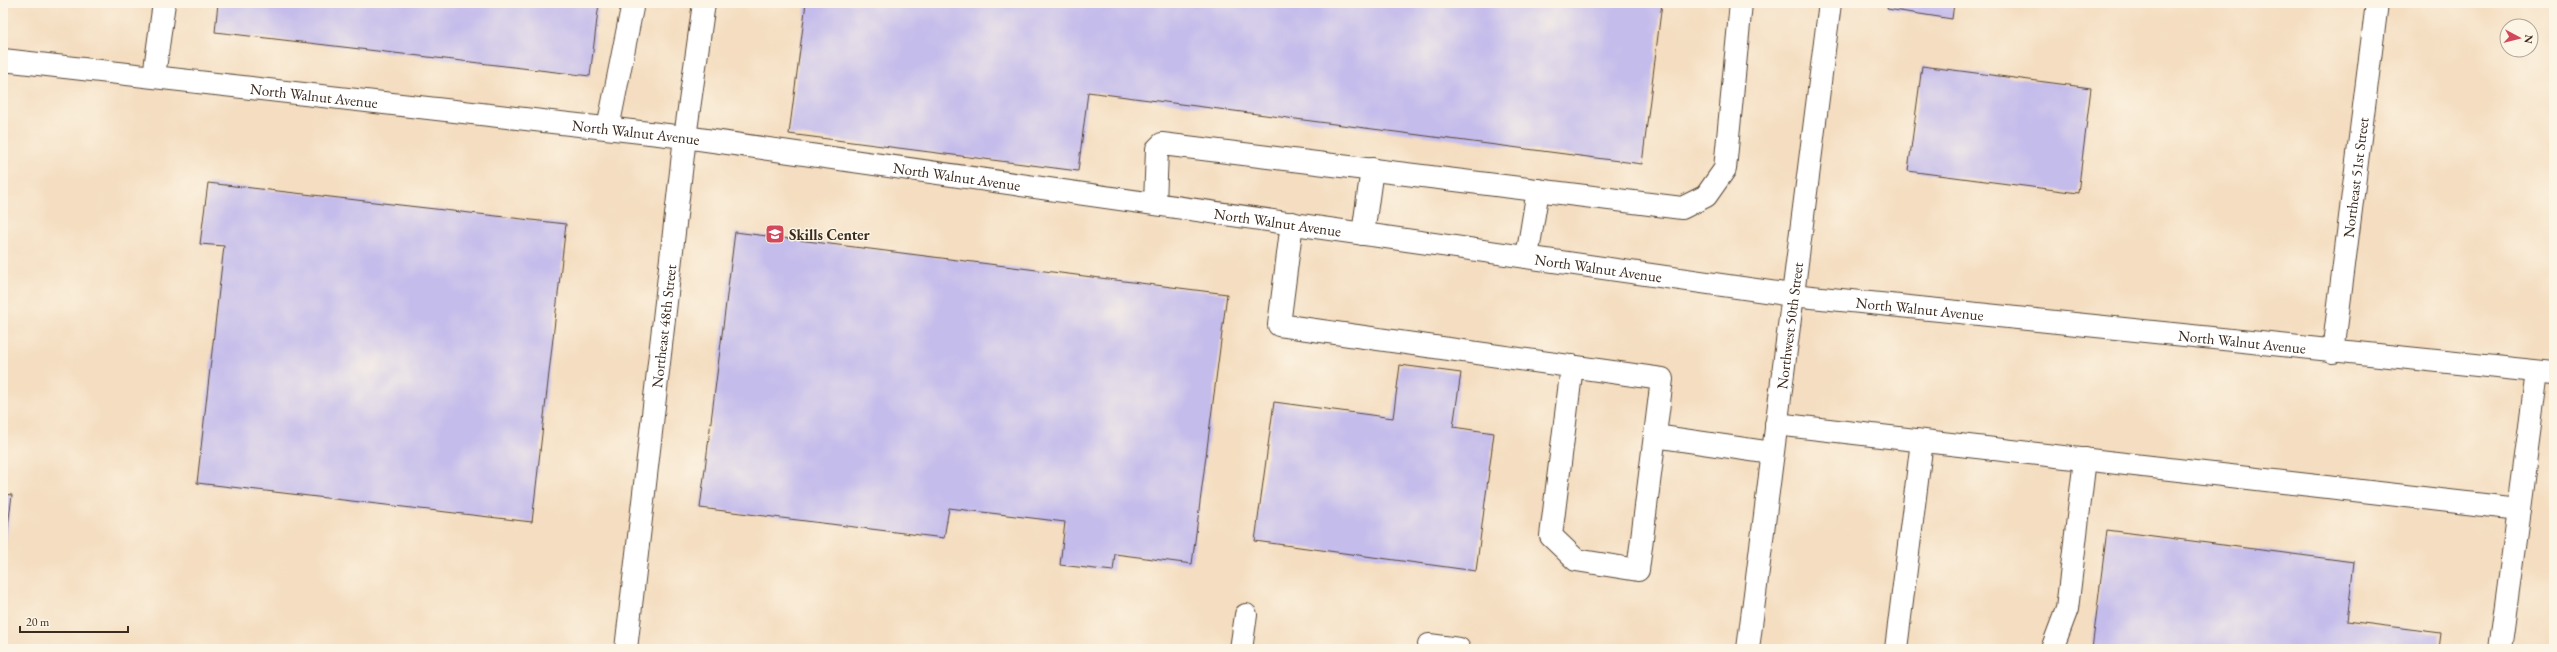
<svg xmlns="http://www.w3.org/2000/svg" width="2557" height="652" viewBox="0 0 2557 652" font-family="'EB Garamond',serif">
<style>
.building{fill:#c4bceb}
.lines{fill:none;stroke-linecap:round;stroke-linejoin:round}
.minor-casing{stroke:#574536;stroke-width:24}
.major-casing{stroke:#574536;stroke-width:24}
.minor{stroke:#fff;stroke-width:22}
.major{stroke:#fff;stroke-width:22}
.labels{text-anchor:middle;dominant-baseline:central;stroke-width:3;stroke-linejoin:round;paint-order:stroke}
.street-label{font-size:15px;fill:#3b2a1e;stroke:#fcf5e5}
.poi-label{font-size:15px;font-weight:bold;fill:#3b2a1e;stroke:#fcf5e5;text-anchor:start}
</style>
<rect width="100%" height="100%" fill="#fcf5e5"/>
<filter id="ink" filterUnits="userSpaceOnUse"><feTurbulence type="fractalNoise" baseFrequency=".025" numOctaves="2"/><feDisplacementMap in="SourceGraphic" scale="8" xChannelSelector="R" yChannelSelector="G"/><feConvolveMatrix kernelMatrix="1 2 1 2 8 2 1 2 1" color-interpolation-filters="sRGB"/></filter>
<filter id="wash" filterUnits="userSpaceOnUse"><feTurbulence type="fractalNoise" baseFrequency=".012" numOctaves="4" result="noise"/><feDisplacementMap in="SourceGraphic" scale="16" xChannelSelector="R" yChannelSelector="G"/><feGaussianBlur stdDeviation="0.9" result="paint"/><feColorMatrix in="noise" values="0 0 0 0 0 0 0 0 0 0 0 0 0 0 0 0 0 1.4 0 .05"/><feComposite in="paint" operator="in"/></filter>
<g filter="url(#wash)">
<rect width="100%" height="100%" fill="#f4ddc0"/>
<g id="blocks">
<g class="building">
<path d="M218,3H599L590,76L215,32Z"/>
<path d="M806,3H1662L1642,164L1088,92L1078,171L789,134Z"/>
<path d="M1888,3H1954L1952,19L1887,9Z"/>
<path d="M1922,66L2091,88L2078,193L1908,171Z"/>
<path d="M208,183L566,224L532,522L197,483L224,246L200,244Z"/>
<path d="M735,232L1227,294L1192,564L1115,554L1113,571L1060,565L1065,522L949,508L944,538L700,508Z"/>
<path d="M1400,365L1461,373L1453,427L1494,433L1476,571L1255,541L1274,402L1393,418Z"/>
<path d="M3,494L12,495L4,557H3Z"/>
<path d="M2107,530L2354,562L2347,621L2441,633L2439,649H2092Z"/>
</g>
</g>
</g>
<g filter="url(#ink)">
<use href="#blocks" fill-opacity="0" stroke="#574536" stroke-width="1"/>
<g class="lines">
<defs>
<g id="minor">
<path id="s1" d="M3,60L685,137L1792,295L2554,373"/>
<path d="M154,76L164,3"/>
<path d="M608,128L633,3"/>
<path d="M1155,204L1157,149L1162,144L1682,208L1706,196L1725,169L1741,3"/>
<path d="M1292,223L1279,325L1662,379L1638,570L1576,560L1551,536L1572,366"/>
<path d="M1363,234L1372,169"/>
<path d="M1527,257L1538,190"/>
<path id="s2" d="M2333,352L2377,3"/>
<path d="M1776,424L2519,509L2537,372"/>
<path d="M1655,436L1772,453"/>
<path d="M1429,645L1459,649"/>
<path id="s3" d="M626,649L685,137L704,3"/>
<path d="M1241,649L1246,615"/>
<path d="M1896,649L1922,441"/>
<path d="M2052,649L2067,609L2085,459"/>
<path d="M2500,649L2519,509"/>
</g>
<g id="major">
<path id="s4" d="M1748,649L1830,3"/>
</g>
</defs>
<use href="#minor" class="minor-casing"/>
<use href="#major" class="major-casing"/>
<use href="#minor" class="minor"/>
<use href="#major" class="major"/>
</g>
</g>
<defs>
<symbol id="school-square" viewBox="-11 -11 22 22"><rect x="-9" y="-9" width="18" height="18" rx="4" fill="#d1495b" stroke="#fcf5e5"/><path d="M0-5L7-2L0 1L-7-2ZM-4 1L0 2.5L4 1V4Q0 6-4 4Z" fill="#fff"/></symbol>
</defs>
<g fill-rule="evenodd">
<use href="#school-square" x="764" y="223" width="22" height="22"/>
</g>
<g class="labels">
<g class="street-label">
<text stroke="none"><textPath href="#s1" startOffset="313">North Walnut Avenue</textPath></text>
<text stroke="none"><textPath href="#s1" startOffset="637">North Walnut Avenue</textPath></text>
<text stroke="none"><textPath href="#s1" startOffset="961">North Walnut Avenue</textPath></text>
<text stroke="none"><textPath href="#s2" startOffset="176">Northeast 51st Street</textPath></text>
<text stroke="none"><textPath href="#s1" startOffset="1285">North Walnut Avenue</textPath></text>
<text stroke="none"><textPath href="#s1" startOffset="1609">North Walnut Avenue</textPath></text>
<text stroke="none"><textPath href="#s1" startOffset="1933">North Walnut Avenue</textPath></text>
<text stroke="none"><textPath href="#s3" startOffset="325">Northeast 48th Street</textPath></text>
<text stroke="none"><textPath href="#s4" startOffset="326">Northwest 50th Street</textPath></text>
<text stroke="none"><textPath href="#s1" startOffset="2257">North Walnut Avenue</textPath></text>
</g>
<g class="poi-label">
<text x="789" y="234">Skills Center</text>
</g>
</g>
<rect width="2557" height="652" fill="none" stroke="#fcf5e5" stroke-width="16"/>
<g transform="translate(2519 38) rotate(97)"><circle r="19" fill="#fcf5e5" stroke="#afa495"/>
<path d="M0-3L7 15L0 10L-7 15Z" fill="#d1495b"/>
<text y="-6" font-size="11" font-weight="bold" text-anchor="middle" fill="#3b2a1e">N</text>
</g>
<path d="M20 626v6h108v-6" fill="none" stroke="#3b2a1e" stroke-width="2"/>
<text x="26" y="626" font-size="12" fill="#3b2a1e" stroke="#fcf5e5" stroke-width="3" paint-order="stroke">20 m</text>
</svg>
